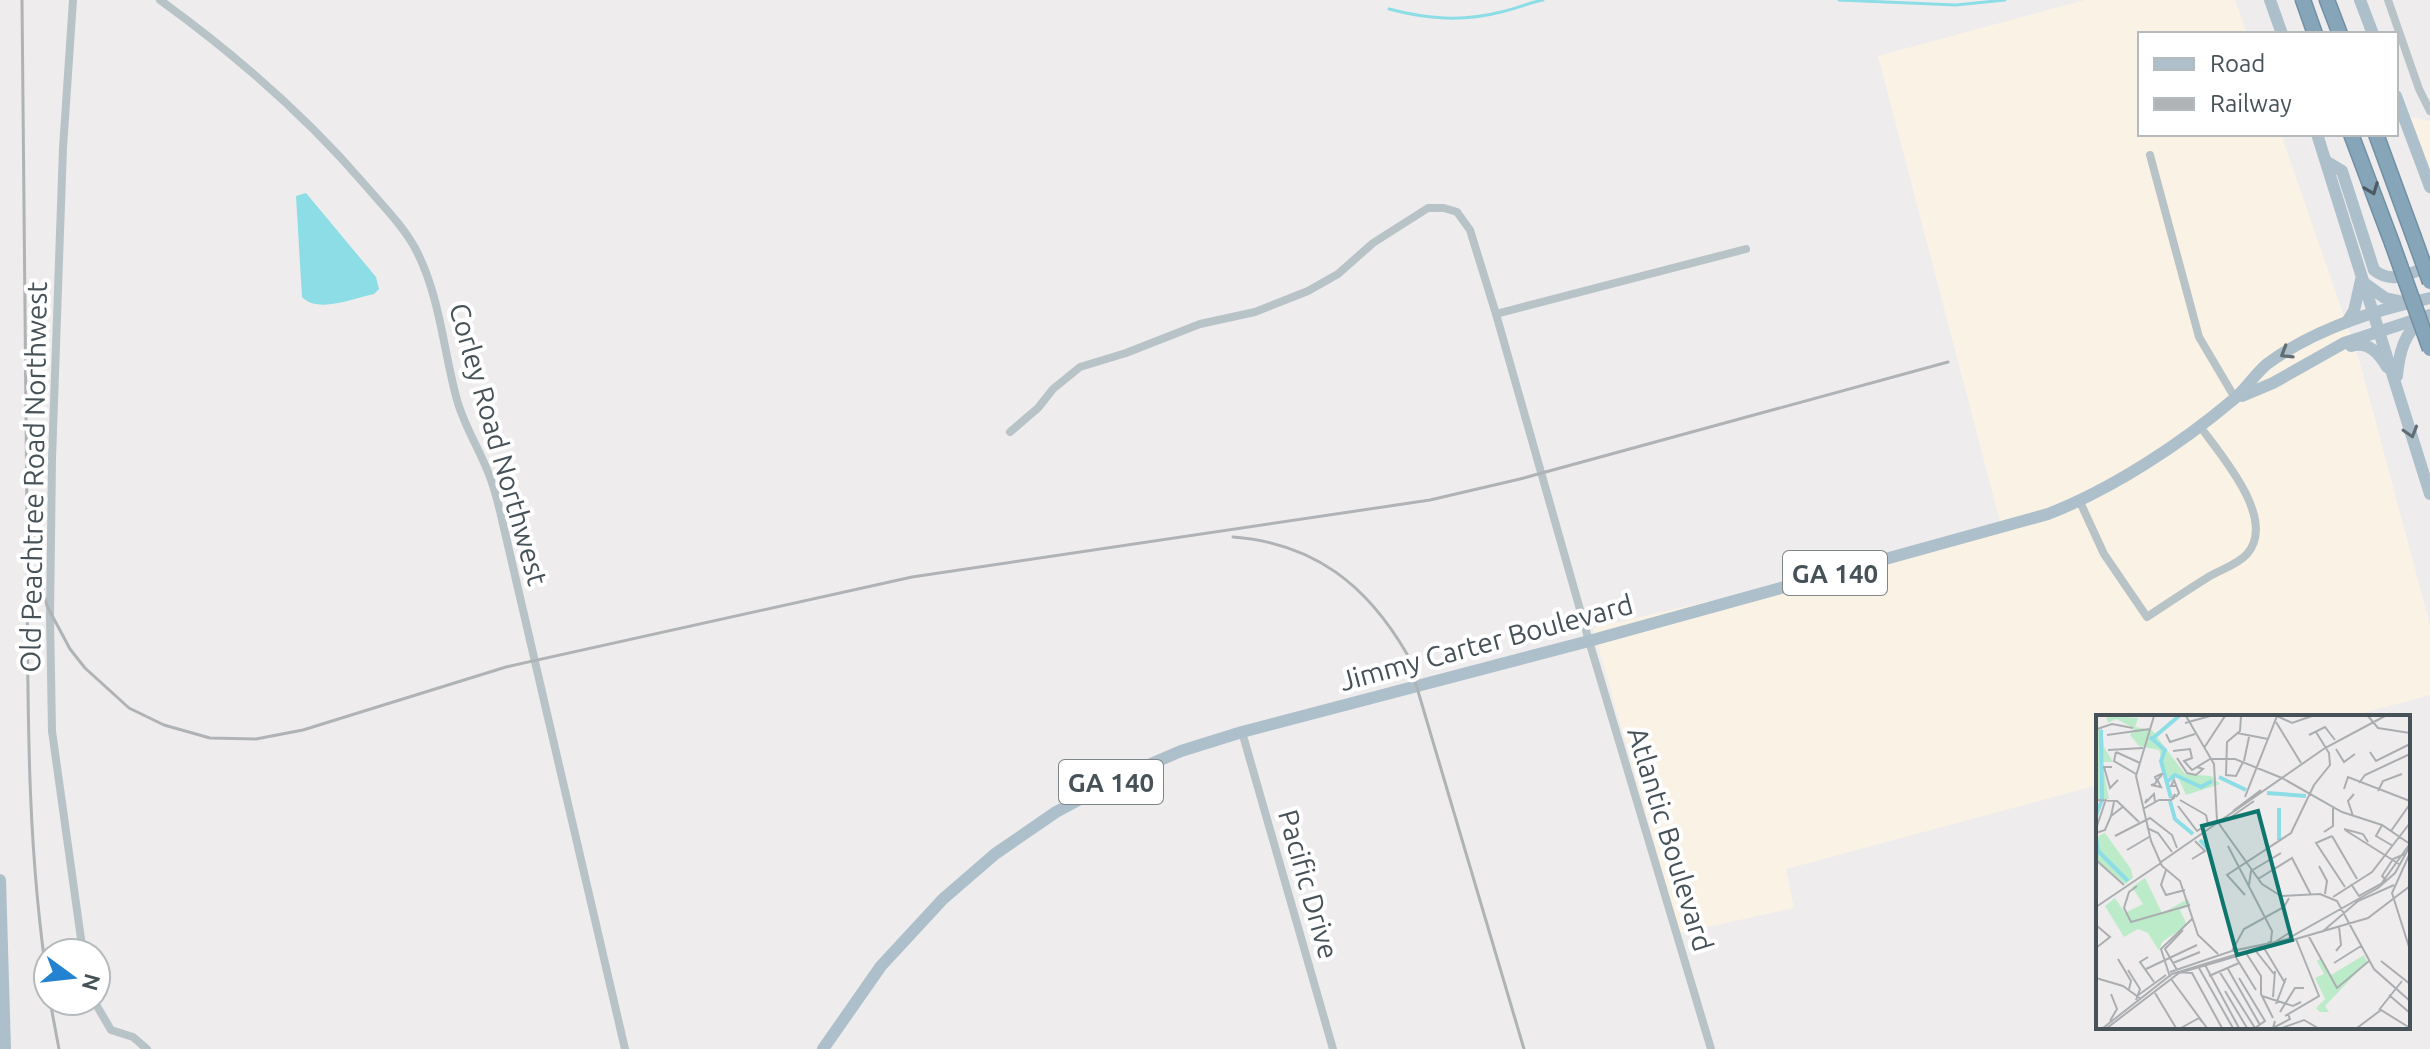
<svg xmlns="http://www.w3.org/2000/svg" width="2430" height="1049" viewBox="0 0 2430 1049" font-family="Ubuntu,sans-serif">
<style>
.commercial{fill:#faf2e5}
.water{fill:#8cdde5}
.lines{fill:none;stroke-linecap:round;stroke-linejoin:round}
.stream{stroke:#8cdde5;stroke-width:3}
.highway-casing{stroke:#7290a4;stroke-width:17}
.street{stroke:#b8c3c8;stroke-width:8}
.primary{stroke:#adbfca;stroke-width:12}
.highway{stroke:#87a5b9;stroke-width:14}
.rail{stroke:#afb3b6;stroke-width:3}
.highway-bridge-casing{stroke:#7290a4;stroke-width:17;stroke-linecap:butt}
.highway-bridge{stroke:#87a5b9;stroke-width:14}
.oneway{stroke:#4c5a62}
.oneway2{stroke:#606d74}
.labels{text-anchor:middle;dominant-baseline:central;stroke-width:8;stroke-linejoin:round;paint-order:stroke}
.shield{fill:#fff;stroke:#7e868a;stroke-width:2}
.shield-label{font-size:26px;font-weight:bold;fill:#465258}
.street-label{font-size:28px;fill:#465258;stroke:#fff}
.inset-river{fill:none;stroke:#8cdde5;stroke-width:4}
.inset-road{fill:none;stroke:#abaeb1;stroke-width:2}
.view{fill:#0f766e;fill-opacity:0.15;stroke:#0f766e;stroke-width:4}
.inset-edge{fill:none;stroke:#465258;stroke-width:4}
</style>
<rect width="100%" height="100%" fill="#efeced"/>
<g class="commercial">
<path d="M2085,0H2235L2247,34H2140V134H2281L2360,363L2430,625V695L2348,717H2098V785L1786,869L1794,908L1680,933L1593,628L2003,533L1878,56Z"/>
<path d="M2406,116L2430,121V181Z"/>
</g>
<path class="water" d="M306,193L376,277L379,289L374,294C354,298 318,314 302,297L296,196Z"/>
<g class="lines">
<g class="stream">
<path d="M1839,0L1956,5L2005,0"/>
<path d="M1389,9C1427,19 1462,22 1501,12C1515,9 1528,3 1543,0"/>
</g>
<defs>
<g id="highway">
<path d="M2303,0L2315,34"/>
<path d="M2327,0L2340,34"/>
<path d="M2351,134L2392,243"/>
<path d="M2376,134L2413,235"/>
</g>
</defs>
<use href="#highway" class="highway-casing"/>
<g class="street">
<path d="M73,0L63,148L52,459L50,617L52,731L83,953"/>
<path d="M160,0C236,55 305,115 366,186C383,206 403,226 415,248C440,295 443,349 457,400C464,425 478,447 488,472C495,488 499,507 503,524L625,1049"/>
<path d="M2388,0L2419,89L2430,111"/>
<path d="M2150,155L2199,337L2235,398"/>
<path d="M1496,314L1746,249"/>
<path d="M1010,432L1038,408L1053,389L1080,367L1126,353L1200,324L1255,312L1308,291L1338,274L1373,243L1428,208H1444L1457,212L1470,230L1496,314L1589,641L1711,1049"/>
<path d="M2080,502L2104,554L2147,617C2168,603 2189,589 2210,576C2222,569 2237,565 2247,554C2278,519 2220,454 2199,425"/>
<path d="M1242,732L1333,1049"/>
<path d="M94,1001L111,1030L133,1037L147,1049"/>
</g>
<g class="primary">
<path d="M2270,0L2282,34"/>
<path d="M2360,0L2373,34"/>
<path d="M2396,96L2430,187"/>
<path d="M2317,134L2430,494"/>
<path d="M2327,162L2342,171L2374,270C2392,285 2410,273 2430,266"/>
<path d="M2364,283L2385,298L2404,302"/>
<path d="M2347,322L2354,311L2361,280"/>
<path d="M2351,346C2368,341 2379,353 2387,367"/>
<path d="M2397,376C2399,354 2404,331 2424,319"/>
<path d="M2242,396L2273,383L2344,343L2430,315"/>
<path d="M0,880L5,1049"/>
<path d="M823,1049L881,966L943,899L995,854L1056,812L1123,776L1181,751L1242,732L1589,641L2048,514C2112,489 2181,444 2234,399C2246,389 2255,374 2267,364C2314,329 2374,310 2430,298"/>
</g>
<use href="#highway" class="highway"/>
<g class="rail">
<path d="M22,0L27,518"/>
<path d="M31,506L36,559L47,606L70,649L85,668L129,708L164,725L210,738L256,739L303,730L506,667L912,577L1430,500L1520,479L1948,362"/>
<path d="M1233,537C1314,543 1367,585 1407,654L1524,1049"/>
<path d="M27,554C28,699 26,842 48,985"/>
<path d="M50,1001L59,1049"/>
</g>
<defs>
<g id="highway-bridge">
<path d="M2413,235L2430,282"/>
<path d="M2392,243L2430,349"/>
</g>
</defs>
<use href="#highway-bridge" class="highway-bridge-casing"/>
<use href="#highway-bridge" class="highway-bridge"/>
</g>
<defs><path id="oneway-chevron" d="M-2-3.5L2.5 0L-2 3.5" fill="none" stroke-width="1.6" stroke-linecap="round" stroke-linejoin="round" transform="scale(2)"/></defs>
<use class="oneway" href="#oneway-chevron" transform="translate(2372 189) rotate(69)"/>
<g class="oneway2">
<use href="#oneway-chevron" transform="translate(2286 353) rotate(149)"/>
<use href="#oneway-chevron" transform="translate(2411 432) rotate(73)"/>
</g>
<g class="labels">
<g class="shield">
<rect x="1783" y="551" width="104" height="44" rx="6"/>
<rect x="1059" y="760" width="104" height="44" rx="6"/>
</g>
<g class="shield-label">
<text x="1835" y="573">GA 140</text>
<text x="1111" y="782">GA 140</text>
</g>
<g class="street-label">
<text transform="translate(499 444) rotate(74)">Corley Road Northwest</text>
<text transform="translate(33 477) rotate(-89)">Old Peachtree Road Northwest</text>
<text transform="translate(1486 642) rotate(-15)">Jimmy Carter Boulevard</text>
<text transform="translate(1671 839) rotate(73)">Atlantic Boulevard</text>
<text transform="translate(1309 884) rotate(74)">Pacific Drive</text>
</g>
</g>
<g transform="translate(2096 715)">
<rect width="314" height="314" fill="#efeced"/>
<path d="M10,1L42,3L39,12L56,15L89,59L115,61L124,69L90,80L82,62H71L63,35L43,31L34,20L38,13L20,4L12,8ZM6,12L8,32L17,47H6L13,84H0V15ZM0,106V122L9,118L35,154L37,163L29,169L0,145ZM49,163L66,198L92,184L94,189L84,195L91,210L66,227L63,236L52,218L42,214L28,222L9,191L19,183L29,198L47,189L36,172ZM268,240L271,247L229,291L233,297H224L220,293L229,284L219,263L228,259L221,246L225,243L235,260Z" fill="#bcebc9"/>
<path class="inset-river" d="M54,22L69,35L65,46L75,83M57,23L83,1M123,62L150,75M72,66L79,60L105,72L116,66M171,78L210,81M74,86L79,104L97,119M183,93V125M0,100L6,85L5,15M0,122L2,136L32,166M104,125L113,135L121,166"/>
<path class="inset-road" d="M58,1L40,61L55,126L66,151L84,166L102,220L122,239M90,1L118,49L121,106L166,169L185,181L224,179L241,186L278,254L314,286M145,1L144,16L131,27L130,60L140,61L147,47M181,1L196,8L216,1M272,1L282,13L314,18M180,7L205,48M89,8L114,1M1,14L16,9L37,13M141,18L172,24M70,19L74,27L99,19M11,20L54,14M213,20L229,12L239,25M108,33L129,1M240,34L248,47L259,39M12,35L47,33M77,36L94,34L96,43L88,46L96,55L114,44M20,37L18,46L40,59M20,37L44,48M274,37L280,46L314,29M81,43L91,58L100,60L107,54L101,52M114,44H139L186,63M148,46L153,22M16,52H8L14,73L22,65M186,63L246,97L286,110L314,129M263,68L269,60L314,39M55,70L65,72L62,66H61L59,62L65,59H66L65,61L62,64L61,66L60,67L59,69L55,70M248,74L252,62L314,86M282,76L287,66L306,59M80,82L83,78L78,65L75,71H80M149,82L181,1M51,84L49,88L58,79L59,87M0,85L21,86L43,107M84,85L110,100M18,87L15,101L28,91M82,91L101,116L112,109L110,100M47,94L63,85H75L78,83L79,79L76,84M137,96L165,75M257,101L252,86L258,79M135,102L158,86M286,110L280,121L297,131M51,113L62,118L76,137M0,114L10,84M248,114L267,119L272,127M249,115L303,149M295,116L314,89M228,117L237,111V91M0,118L9,115L15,101M19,121L54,103L76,120L81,133M236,121L220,128L249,172M236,121L261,164M132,131L176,216L175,226L167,231M31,135L53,122M314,138L296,178L314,235M96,144L109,136L99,126M0,145L28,170M65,147L229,33L289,1M223,151L231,166L229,179M70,155L65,170L70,180L89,175M162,164L196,143L215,180M290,165L286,161L297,144L309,139M255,169L263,181L285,169L313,130M153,170L155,156L185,138M41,171L33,177L28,193L35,207L94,190M149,180L131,160L195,118L218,70L234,50L233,38L220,17M237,182L276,157L314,108M0,192L65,148M0,210L14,222L0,233M226,217L262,186L298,170M212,220L241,273L273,246M168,233L189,268M159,235L178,259M136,236L179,227L196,216M240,236L245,230L243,212M150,238L165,261V279L177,303M139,241L160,275M52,242L44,247L58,267M22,244L35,266L33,274M285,246L314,269M77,248L104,237M238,248L265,231M109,250L143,313M103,253L137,313M50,254L101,230M132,254L164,310M32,255L44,274L40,285M81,255L69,234L87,215M123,256L159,313M74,257L136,236L148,214L188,192L193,183M81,257L96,258L126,313M113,261L143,248M74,262L65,234L97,203M0,263L27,271L45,284M143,263L169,306L159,313M75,264L111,313M129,276L151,313M59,278L80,313M293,280L314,298M41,281L70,260M166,281L197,291L205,287M177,282L179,256M180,289L190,263M283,295L306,266M184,297L199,273H208M189,301L223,281L200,224M14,306L21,294L15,279M179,306L177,313L194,304L192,299M7,313L76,259L191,224L282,173L299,158L314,131M11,313L83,258L272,203L314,171M85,313L103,303L106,307M186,313L208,305L222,313M261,313L285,295L314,313"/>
<path class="view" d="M162,96L196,225L141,240L106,111Z"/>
<rect width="314" height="314" class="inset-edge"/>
</g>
<rect x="2138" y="32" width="260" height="104" fill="#ffffff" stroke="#b5babc" stroke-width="2"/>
<rect x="2154" y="58" width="40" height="12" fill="#adbfca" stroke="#b5babc" stroke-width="2"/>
<text x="2210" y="72" font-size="24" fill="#465258">Road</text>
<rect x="2154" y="98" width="40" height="12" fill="#afb3b6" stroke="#b5babc" stroke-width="2"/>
<text x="2210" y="112" font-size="24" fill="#465258">Railway</text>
<g transform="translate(72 977) rotate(105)"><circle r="38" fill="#ffffff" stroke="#b5babc" stroke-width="2"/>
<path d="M0-6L14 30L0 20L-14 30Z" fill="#2483d1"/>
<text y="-12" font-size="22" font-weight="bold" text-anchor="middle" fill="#465258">N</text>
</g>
</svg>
